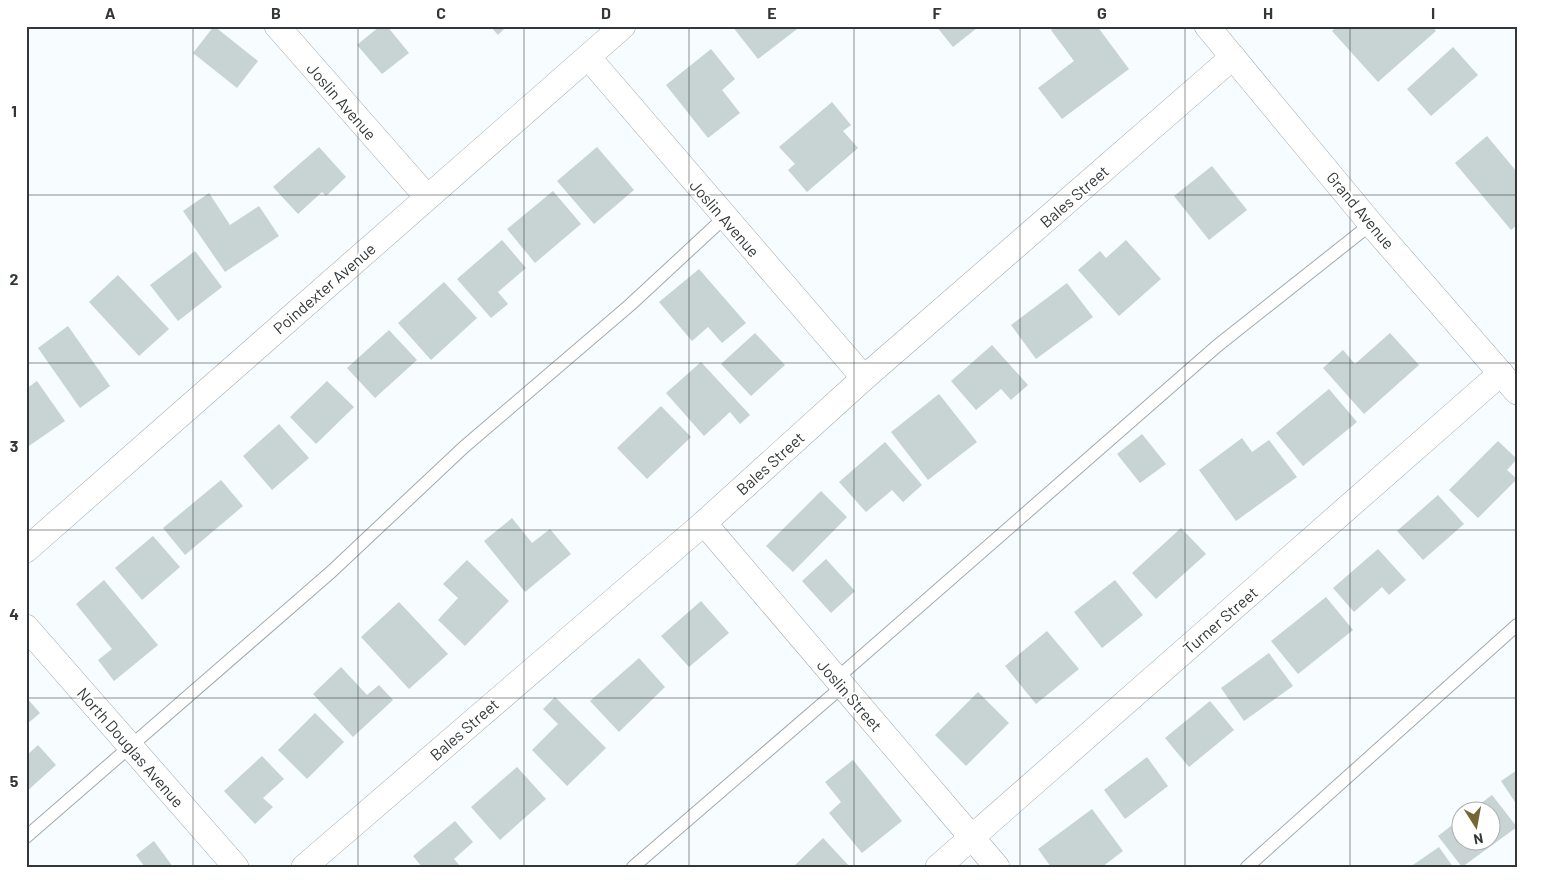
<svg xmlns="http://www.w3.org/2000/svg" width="1543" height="893" viewBox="0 0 1543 893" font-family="Barlow,sans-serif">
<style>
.building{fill:#c8d3d4}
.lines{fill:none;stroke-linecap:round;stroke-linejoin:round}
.service-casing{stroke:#a0aaae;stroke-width:14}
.minor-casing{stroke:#a0aaae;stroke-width:26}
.service{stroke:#fff;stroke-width:12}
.minor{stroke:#fff;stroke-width:25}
.grid{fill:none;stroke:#333738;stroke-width:1;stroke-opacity:0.55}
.labels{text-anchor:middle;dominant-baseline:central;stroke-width:4;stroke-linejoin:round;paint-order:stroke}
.street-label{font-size:16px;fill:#333738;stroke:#fff}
.neatline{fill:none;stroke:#333738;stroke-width:2}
.grid-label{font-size:16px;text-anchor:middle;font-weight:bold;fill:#333738}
</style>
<rect width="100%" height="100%" fill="#f6fcff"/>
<g class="building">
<path d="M214,26L258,61L237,88L193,53Z"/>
<path d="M380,26H387L409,53L382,74L357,45Z"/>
<path d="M490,26H507L498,35Z"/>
<path d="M732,26H801L758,59Z"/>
<path d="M936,26H976L977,28L953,47Z"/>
<path d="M1056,26H1097L1129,69L1062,119L1038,88L1074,61L1051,30Z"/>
<path d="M1338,26H1432L1436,31L1378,82L1332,31Z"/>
<path d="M1453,47L1478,75L1431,116L1407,89Z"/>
<path d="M711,49L735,79L722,90L740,113L708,138L666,85Z"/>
<path d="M832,102L851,125L843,131L858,148L807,192L788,170L795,164L779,147Z"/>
<path d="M1487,136L1517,172V225L1511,230L1455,163Z"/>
<path d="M319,147L346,177L326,196L322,192L298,214L273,187Z"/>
<path d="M597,147L634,190L594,224L557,181Z"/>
<path d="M1212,166L1247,210L1209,240L1174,196Z"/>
<path d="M553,191L581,224L535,263L507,229Z"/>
<path d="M209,193L230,225L259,206L279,236L225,272L183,211Z"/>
<path d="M502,240L526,268L498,292L508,304L491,318L457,279Z"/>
<path d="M1126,240L1161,279L1119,316L1078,270L1100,251L1106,258Z"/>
<path d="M195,251L222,287L178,321L150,285Z"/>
<path d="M699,269L746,323L722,343L708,327L692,341L659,302Z"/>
<path d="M118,275L169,329L139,356L89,302Z"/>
<path d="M444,282L477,318L431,360L398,323Z"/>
<path d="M1067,283L1093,317L1036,359L1011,325Z"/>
<path d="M68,326L110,386L80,408L38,348Z"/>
<path d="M389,330L417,360L375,398L347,368Z"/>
<path d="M755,333L785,365L751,396L721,364Z"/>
<path d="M1390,333L1419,365L1364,414L1323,368L1343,350L1355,364Z"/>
<path d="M992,345L1028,385L1011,400L1001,389L976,410L951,381Z"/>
<path d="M701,362L750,415L740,424L730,412L704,436L666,393Z"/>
<path d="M37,381L65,421L26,448V389Z"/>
<path d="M327,381L354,407L316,444L290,417Z"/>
<path d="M1329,389L1357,422L1303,466L1276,433Z"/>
<path d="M939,394L977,442L928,480L891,432Z"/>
<path d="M661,406L691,437L647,479L617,448Z"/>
<path d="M279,424L309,458L272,490L243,456Z"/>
<path d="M1142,434L1166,464L1140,483L1117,454Z"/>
<path d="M1242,438L1252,452L1269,440L1297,477L1236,521L1199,470Z"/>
<path d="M1498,441L1517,459L1507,470L1517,479L1478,518L1449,490Z"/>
<path d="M885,442L922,485L903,502L892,490L866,512L839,482Z"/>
<path d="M221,480L243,506L185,555L163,528Z"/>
<path d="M821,491L847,517L793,572L766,546Z"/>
<path d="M1438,495L1464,524L1423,560L1397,531Z"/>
<path d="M512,518L532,543L550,529L571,554L525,592L484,541Z"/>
<path d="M1181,528L1206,554L1156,599L1132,573Z"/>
<path d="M153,536L180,567L142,600L115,568Z"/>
<path d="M1378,549L1406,580L1389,595L1382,587L1354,612L1333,588Z"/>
<path d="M826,559L855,591L831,613L802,581Z"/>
<path d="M467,560L509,601L465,646L438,620L458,598L443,584Z"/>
<path d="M104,580L158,645L114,681L98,660L112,649L76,604Z"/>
<path d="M1115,580L1143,615L1102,648L1074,612Z"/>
<path d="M1326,597L1353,630L1298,674L1271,641Z"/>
<path d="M701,601L729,633L689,667L661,636Z"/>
<path d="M399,602L448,654L409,689L361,637Z"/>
<path d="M1047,631L1079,669L1036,704L1005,666Z"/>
<path d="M1269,653L1293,686L1244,721L1221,688Z"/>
<path d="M639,658L665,687L619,732L590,701Z"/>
<path d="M341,667L367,695L379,685L393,700L353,737L313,694Z"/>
<path d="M978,692L1009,723L966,766L935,735Z"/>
<path d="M26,697L40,713L26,725Z"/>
<path d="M555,697L606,748L567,786L532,750L558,724L543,709Z"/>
<path d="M1210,701L1234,730L1189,767L1165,738Z"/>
<path d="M315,713L344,742L307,779L278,750Z"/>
<path d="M38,745L56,765L26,792V756Z"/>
<path d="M262,756L284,779L263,798L273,807L255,824L224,791Z"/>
<path d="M1147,757L1168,786L1125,819L1104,790Z"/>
<path d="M853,760L902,821L862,853L829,813L841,802L825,782Z"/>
<path d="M517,767L546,799L500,840L471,807Z"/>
<path d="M1517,770V805L1501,781Z"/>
<path d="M1492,795L1517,827L1462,867L1438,836L1460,819V840H1490V810H1472Z"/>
<path d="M1092,809L1123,851L1102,867H1051L1038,849Z"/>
<path d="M455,821L473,842L454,859L461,867H422L413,856Z"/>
<path d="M823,838L850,867H793Z"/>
<path d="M154,841L173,867H145L136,855Z"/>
<path d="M1439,847L1453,867H1410Z"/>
</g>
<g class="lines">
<defs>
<g id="service">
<path d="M836,679L1217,346L1371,224"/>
<path d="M26,837L331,572L464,447L630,305L725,217"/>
<path d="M633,867L843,686"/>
<path d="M1247,867L1517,625"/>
</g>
<g id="minor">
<path d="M277,26L427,197"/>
<path d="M1207,26L1371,224L1517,392"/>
<path d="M588,57L864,378"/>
<path d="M704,523L997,867"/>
<path d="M26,550L623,26"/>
<path d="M26,627L236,867"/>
<path d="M304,867L704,523L864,378L1233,57"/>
<path d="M938,867L1501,373"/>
</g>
</defs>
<use href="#service" class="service-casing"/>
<use href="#minor" class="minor-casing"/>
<use href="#service" class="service"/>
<use href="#minor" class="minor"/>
</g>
<path class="grid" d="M193,26V867M358,26V867M524,26V867M689,26V867M854,26V867M1020,26V867M1185,26V867M1350,26V867M26,195H1517M26,363H1517M26,530H1517M26,698H1517"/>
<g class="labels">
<g class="street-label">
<text transform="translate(342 101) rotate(49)">Joslin Avenue</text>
<text transform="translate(1074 196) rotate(-41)">Bales Street</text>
<text transform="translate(1361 210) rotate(50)">Grand Avenue</text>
<text transform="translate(725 218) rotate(49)">Joslin Avenue</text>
<text transform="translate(324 288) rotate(-41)">Poindexter Avenue</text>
<text transform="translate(770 463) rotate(-42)">Bales Street</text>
<text transform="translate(1220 620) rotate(-41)">Turner Street</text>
<text transform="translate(850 695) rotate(49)">Joslin Street</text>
<text transform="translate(464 729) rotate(-41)">Bales Street</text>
<text transform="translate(131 747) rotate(49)">North Douglas Avenue</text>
</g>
</g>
<rect width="1543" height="893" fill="none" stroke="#ffffff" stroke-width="55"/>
<g transform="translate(1476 826) rotate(169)"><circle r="24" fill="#ffffff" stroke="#adafaf"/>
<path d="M0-4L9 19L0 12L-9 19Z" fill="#766634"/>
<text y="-8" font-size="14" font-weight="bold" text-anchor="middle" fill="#333738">N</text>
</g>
<rect x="28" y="28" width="1488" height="838" class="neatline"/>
<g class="grid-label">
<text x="110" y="19">A</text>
<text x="276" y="19">B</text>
<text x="441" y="19">C</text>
<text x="606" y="19">D</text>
<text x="772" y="19">E</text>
<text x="937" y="19">F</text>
<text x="1102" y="19">G</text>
<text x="1268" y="19">H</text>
<text x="1433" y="19">I</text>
<text x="14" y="117">1</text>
<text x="14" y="285">2</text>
<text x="14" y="452">3</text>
<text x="14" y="620">4</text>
<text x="14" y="787">5</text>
</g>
</svg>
